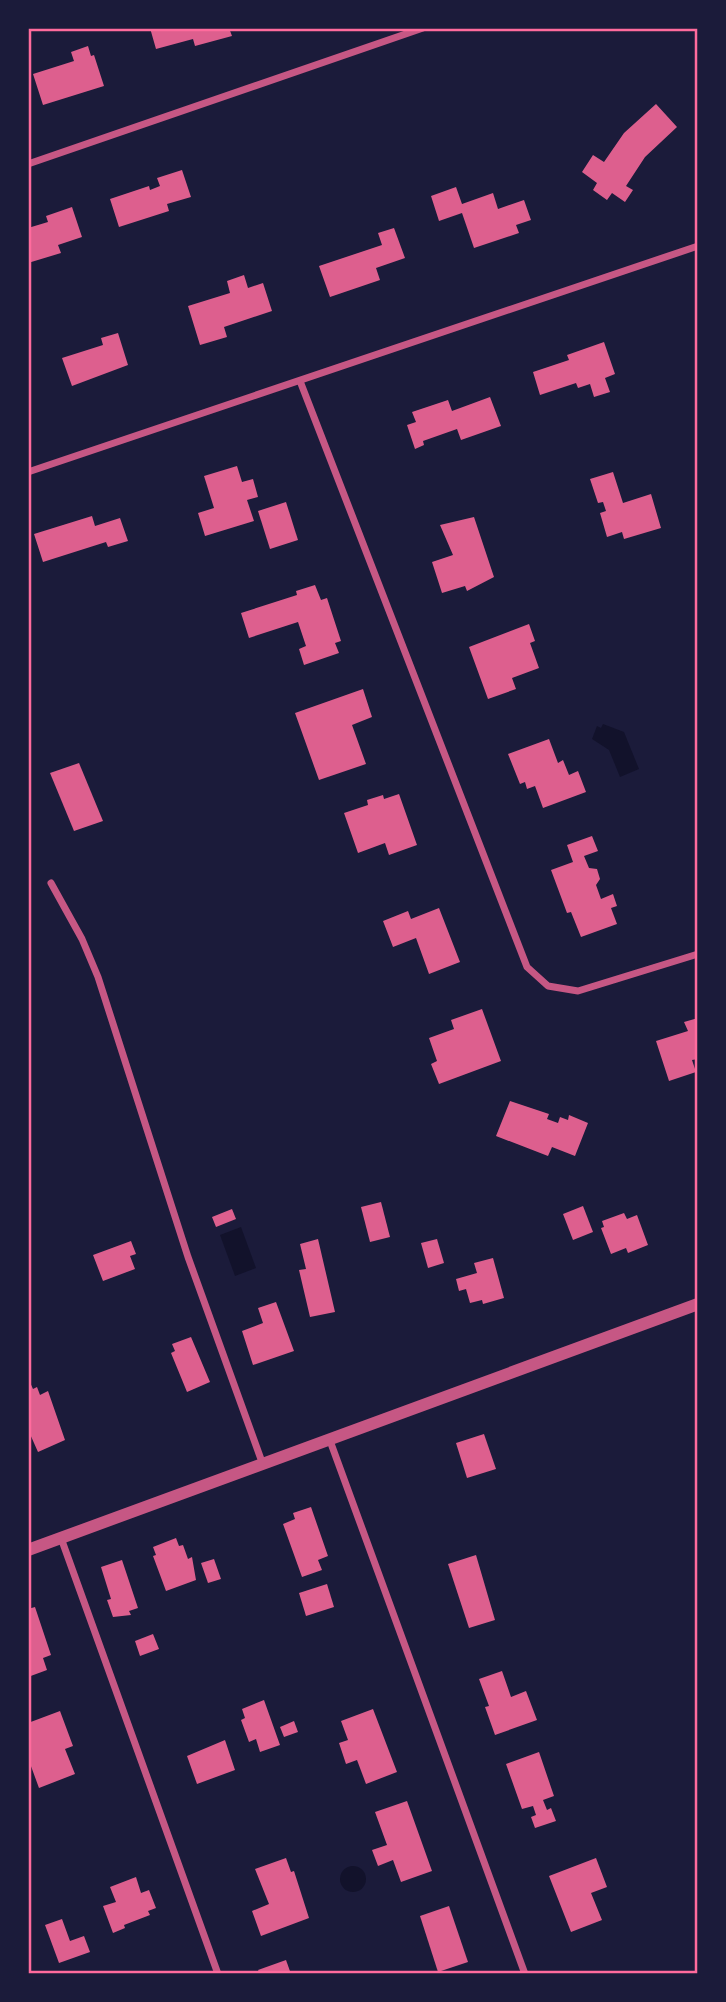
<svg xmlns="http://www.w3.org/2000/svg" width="726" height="2002" viewBox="0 0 726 2002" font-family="'Playfair Display',serif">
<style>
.water{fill:#12122b}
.building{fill:#dd5f8e}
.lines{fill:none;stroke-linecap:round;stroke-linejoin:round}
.minor{stroke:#c65784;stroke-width:7}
.tertiary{stroke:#c65784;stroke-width:12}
.neatline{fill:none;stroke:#ff6b9d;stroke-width:2.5}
</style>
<rect width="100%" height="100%" fill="#1b1b3a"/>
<g class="water">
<path d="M603,724L624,732L639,769L620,777L609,750L592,739L597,726L601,728Z"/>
<path d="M241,1227L256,1268L235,1276L220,1235Z"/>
<circle cx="353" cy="1879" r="13"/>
</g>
<g class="building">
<path d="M150,28H229L232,36L195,46L193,39L156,49Z"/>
<path d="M88,46L91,56L94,55L104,86L43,105L33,74L74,61L71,52Z"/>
<path d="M656,104L677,127L645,157L626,186L633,190L625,202L612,193L607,200L593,190L597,183L582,172L593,155L604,162L624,133Z"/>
<path d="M182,170L191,197L167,204L169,211L119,227L110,199L149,186L150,190L160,186L157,178Z"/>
<path d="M456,187L462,204L493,193L498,209L524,200L531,220L516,225L519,233L474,248L462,213L439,221L431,196Z"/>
<path d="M72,207L82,237L58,245L61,253L28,263V228L48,222L46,216Z"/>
<path d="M394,228L405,258L376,268L380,280L330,297L319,266L382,245L378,233Z"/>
<path d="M244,275L248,288L263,283L272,311L224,327L227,337L200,345L188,306L230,293L227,281Z"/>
<path d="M118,333L128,365L72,386L62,358L103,345L101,338Z"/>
<path d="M604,342L615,374L605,378L610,392L594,397L590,384L578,388L576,383L540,395L533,372L569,360L567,355Z"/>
<path d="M490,397L501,426L461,440L457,429L423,441L424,445L415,449L407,425L416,422L412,412L448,400L452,411Z"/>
<path d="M237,466L242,482L253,479L258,497L247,500L254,521L205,536L198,513L214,508L204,476Z"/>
<path d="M613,472L623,503L651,494L661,528L624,539L622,532L607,537L600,513L606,511L603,502L598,503L590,479Z"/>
<path d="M286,502L298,540L270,549L258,511Z"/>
<path d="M92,516L95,526L120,518L128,541L108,547L106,542L43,562L34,534Z"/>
<path d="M474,517L494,577L467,591L465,586L442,593L432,562L453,555L440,525Z"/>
<path d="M315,585L321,600L327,598L341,641L335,643L339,653L304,665L299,649L306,646L298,622L249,638L241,613L297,595L296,591Z"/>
<path d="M529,624L535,641L530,643L539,668L512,678L516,689L488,699L469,647Z"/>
<path d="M363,689L372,717L352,725L366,764L319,780L295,713Z"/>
<path d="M549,739L558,763L563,760L569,775L578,771L586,792L543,808L535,786L527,789L525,782L520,784L508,754Z"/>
<path d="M79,763L103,821L74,831L50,773Z"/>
<path d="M399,794L417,845L389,855L385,843L358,853L344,813L368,805L367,800L383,795L384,799Z"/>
<path d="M592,836L598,851L584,856L589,868L597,869L600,879L596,885L601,899L613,894L617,906L611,908L617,924L581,937L571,912L567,913L551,870L573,862L567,845Z"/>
<path d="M439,908L460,962L429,974L416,938L393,947L383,921L408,911L411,919Z"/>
<path d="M482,1009L501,1061L439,1084L431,1064L437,1061L429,1038L454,1029L451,1020Z"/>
<path d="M698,1018V1059L692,1060L696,1072L669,1081L656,1041L688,1031L684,1022Z"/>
<path d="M510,1101L549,1114L547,1119L558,1123L560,1117L568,1120L569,1115L588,1123L575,1156L552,1147L548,1156L496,1136Z"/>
<path d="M381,1202L390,1237L370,1242L361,1207Z"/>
<path d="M583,1206L593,1232L573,1240L563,1214Z"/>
<path d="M232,1209L236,1219L216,1227L212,1217Z"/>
<path d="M624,1213L627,1219L637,1215L648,1245L628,1253L626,1248L611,1254L601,1228L604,1227L602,1221Z"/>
<path d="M318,1239L335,1312L310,1317L299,1270L306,1269L300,1244Z"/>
<path d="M437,1239L444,1263L428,1268L421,1243Z"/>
<path d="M131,1241L136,1254L130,1256L135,1269L103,1281L93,1255Z"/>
<path d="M493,1258L504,1298L483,1304L482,1300L470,1303L466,1289L459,1291L456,1279L477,1273L474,1263Z"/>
<path d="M276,1302L294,1351L253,1365L242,1331L263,1323L258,1308Z"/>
<path d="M191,1337L210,1382L187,1392L171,1353L175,1351L172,1344Z"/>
<path d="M28,1378L33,1389L37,1387L40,1395L48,1391L65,1440L38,1452L30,1434L28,1435Z"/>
<path d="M484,1434L496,1469L467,1478L456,1443Z"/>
<path d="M311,1507L328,1556L318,1560L322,1570L302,1577L283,1524L295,1519L293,1513Z"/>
<path d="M176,1538L179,1546L183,1545L188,1559L192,1557L196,1580L166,1591L153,1556L156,1555L153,1547Z"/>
<path d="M476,1555L495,1620L469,1628L448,1564Z"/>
<path d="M214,1559L221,1579L208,1583L201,1563Z"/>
<path d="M122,1560L138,1608L129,1611L131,1615L113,1617L107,1600L111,1599L101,1567Z"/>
<path d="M327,1584L334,1607L306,1616L299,1593Z"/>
<path d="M35,1607L51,1655L43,1658L47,1670L28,1677V1609Z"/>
<path d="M153,1634L159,1649L140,1656L135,1641Z"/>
<path d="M502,1671L511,1697L526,1691L537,1720L495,1735L485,1707L489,1706L479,1679Z"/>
<path d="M264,1700L280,1745L260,1752L256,1739L249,1742L241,1720L245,1718L242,1709Z"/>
<path d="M373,1709L397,1772L366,1784L357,1760L346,1764L339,1743L348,1740L341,1721Z"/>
<path d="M60,1711L73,1746L65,1749L75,1774L39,1788L28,1758V1723Z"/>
<path d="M294,1721L298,1732L284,1737L280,1727Z"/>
<path d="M225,1740L235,1770L197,1784L187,1756Z"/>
<path d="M539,1752L554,1796L543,1800L547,1810L551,1808L556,1821L535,1828L531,1817L536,1815L533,1806L522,1809L506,1764Z"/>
<path d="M407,1801L432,1871L401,1882L393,1860L378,1866L372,1850L387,1845L375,1812Z"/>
<path d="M286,1858L291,1872L294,1871L309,1918L261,1936L252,1911L269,1904L255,1869Z"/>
<path d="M596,1858L607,1887L591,1893L602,1920L571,1932L549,1876Z"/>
<path d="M136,1877L141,1893L149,1890L156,1908L148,1911L150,1915L124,1925L125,1928L113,1933L103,1906L116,1902L110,1887Z"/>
<path d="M449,1906L468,1962L438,1972L420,1916Z"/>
<path d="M62,1919L70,1941L84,1936L90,1952L59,1963L45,1925Z"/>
<path d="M286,1960L291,1974H260L258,1970Z"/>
</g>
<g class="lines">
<g class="minor">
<path d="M28,164L423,28"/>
<path d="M300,381L527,967L548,986L578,991L698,954"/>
<path d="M28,472L698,246"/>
<path d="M51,883L82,939L98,977L188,1257L262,1462"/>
<path d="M329,1438L525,1974"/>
<path d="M61,1538L218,1974"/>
</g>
<path class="tertiary" d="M28,1550L698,1304"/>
</g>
<rect width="726" height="2002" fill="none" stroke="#1b1b3a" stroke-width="60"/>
<rect x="30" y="30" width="666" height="1942" class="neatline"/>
</svg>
